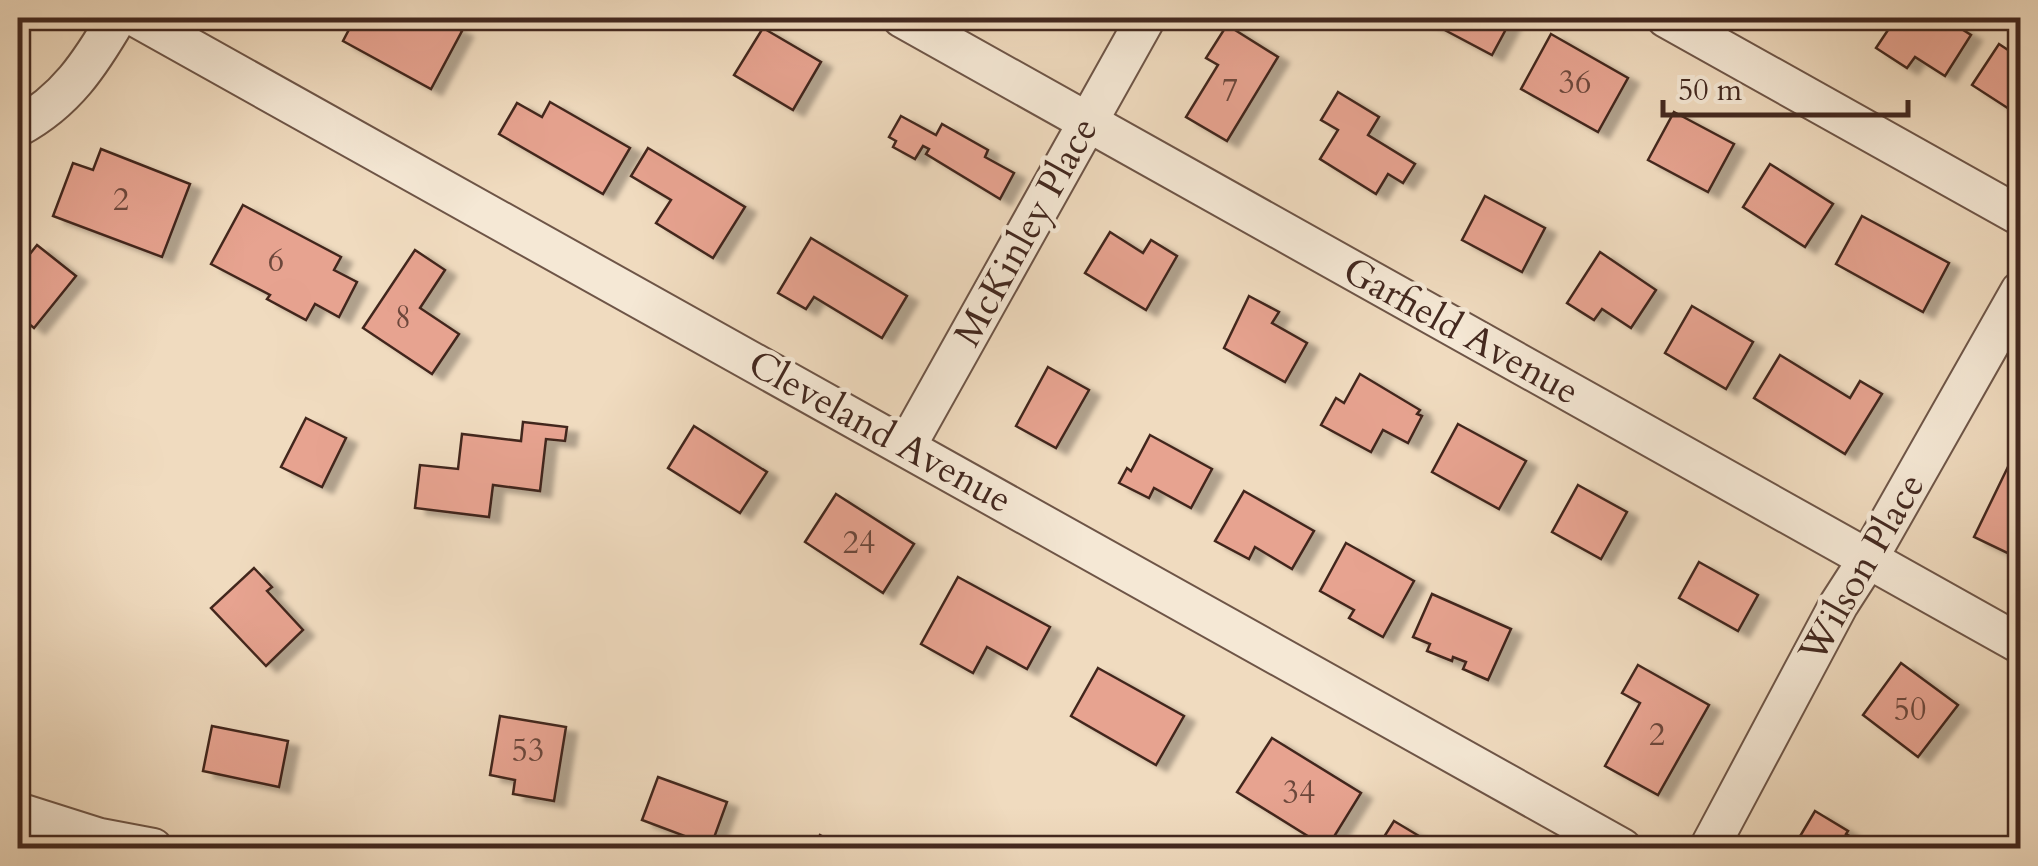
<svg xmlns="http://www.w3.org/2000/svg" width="2038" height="866" viewBox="0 0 2038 866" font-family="Cardo,serif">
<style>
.building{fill:#e7a390;stroke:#43281f;stroke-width:2.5;filter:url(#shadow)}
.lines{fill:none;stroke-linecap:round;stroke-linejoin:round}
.minor-casing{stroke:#6e5547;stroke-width:42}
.minor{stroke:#f5e8d5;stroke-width:38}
.labels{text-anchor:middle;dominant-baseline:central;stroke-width:9;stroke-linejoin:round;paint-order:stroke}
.number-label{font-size:32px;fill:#6c473b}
.street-label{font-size:38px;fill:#43281f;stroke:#f5e8d5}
</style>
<defs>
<filter id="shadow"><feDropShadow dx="11" dy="6" stdDeviation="2.5" flood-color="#0004"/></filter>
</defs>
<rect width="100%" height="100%" fill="#f0dbbf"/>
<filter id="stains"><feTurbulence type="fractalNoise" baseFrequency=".002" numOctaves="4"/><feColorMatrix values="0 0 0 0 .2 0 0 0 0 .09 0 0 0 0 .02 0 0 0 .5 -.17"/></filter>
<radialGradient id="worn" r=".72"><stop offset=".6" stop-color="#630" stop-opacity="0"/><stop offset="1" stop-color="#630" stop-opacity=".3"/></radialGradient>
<g class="building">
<path d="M355,18H436L462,31L431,89L343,41Z"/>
<path d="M1422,18H1512L1492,55Z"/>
<path d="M1896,18H1944L1971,35L1945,76L1915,57L1907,68L1876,48Z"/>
<path d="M1227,25L1278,57L1227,141L1186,117L1218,65L1206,58Z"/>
<path d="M763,28L821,62L793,110L734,75Z"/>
<path d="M1551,34L1628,78L1598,132L1521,89Z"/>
<path d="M1999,44L2020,58V116L1972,85Z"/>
<path d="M1338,92L1379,117L1368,135L1415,164L1403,183L1388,174L1376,194L1320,159L1338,130L1321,120Z"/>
<path d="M550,102L630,148L603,194L499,134L517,103L542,117Z"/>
<path d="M1674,112L1734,144L1708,192L1648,160Z"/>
<path d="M901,116L936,135L942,124L988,150L985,157L1014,173L1000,199L926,154L929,149L923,146L915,159L893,147L896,141L889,137Z"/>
<path d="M648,148L745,207L713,258L656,223L671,200L631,176Z"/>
<path d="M101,149L190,184L162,257L53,216L73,163L93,170Z"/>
<path d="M1770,164L1833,204L1805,247L1743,207Z"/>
<path d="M1485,196L1545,228L1522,272L1462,240Z"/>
<path d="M243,205L341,257L334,270L357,282L339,317L315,304L306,320L267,299L270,295L211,264Z"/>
<path d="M1862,216L1949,263L1923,312L1836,264Z"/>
<path d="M1110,232L1143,253L1151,240L1177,256L1146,310L1085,273Z"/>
<path d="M811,238L907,296L882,338L814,297L806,309L778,293Z"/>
<path d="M37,245L76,276L34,328L18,315V269Z"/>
<path d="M415,250L445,270L420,308L459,334L432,374L363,328Z"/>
<path d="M1600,252L1656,290L1631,328L1602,309L1594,320L1567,303Z"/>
<path d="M1249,296L1279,312L1272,323L1307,343L1285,382L1224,348Z"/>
<path d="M1692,306L1753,342L1726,389L1665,353Z"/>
<path d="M1780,355L1850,398L1860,381L1882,394L1845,454L1754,398Z"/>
<path d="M1048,367L1089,390L1056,448L1016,426Z"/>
<path d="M1360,374L1420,410L1417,414L1422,416L1408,443L1383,430L1371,452L1321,425L1336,398L1344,403Z"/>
<path d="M306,418L346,438L322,487L281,467Z"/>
<path d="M523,422L567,427L565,441L546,439L540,491L493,485L489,517L415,508L420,465L458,469L462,434L521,441Z"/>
<path d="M1458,424L1526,461L1499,509L1432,472Z"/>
<path d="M694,426L767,472L740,513L668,468Z"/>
<path d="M1150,435L1212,469L1191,508L1154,488L1149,498L1119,483L1127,468L1131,471Z"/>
<path d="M2020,442V559L1974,537Z"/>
<path d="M1578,485L1627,512L1601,559L1552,532Z"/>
<path d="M1244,491L1314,531L1292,569L1255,547L1249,559L1215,541Z"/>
<path d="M836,494L914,544L883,593L805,542Z"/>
<path d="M1346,543L1414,581L1383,637L1349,618L1354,610L1320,591Z"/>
<path d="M1699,562L1758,595L1738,631L1679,598Z"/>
<path d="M254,568L272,587L267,591L303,630L266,666L211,608Z"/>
<path d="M958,577L1050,627L1027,669L987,647L973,673L921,644Z"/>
<path d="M1432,594L1511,629L1488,680L1463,669L1466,662L1453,657L1452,661L1427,651L1430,644L1413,637Z"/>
<path d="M1901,663L1958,705L1918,757L1863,715Z"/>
<path d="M1638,665L1709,705L1658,795L1605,766L1640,703L1622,693Z"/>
<path d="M1098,668L1184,716L1156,765L1071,716Z"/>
<path d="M500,716L566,727L554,801L513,794L515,780L490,775Z"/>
<path d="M212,726L288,741L279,787L203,771Z"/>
<path d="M1272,738L1361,793L1327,848L1237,792Z"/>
<path d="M2020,769V793L2010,788Z"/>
<path d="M658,777L727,802L711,846L642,820Z"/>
<path d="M1815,811L1848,831L1846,834L1871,848H1793Z"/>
<path d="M1394,821L1439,848H1377Z"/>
<path d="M820,835L844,848H812Z"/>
</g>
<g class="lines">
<defs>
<g id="minor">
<path d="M137,18L1622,848"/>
<path d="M902,18L2020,644"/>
<path d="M1666,18L2020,216"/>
<path d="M18,127C66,101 90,64 117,18"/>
<path d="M906,447L1146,18"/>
<path d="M18,812L100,838L153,848"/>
<path d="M1709,848L1839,604L1868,559L2020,291"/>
</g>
</defs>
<use href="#minor" class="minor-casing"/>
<use href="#minor" class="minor"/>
</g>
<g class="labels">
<g class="number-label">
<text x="1575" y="83">36</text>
<text x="1230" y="91">7</text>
<text x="121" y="200">2</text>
<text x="276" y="261">6</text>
<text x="403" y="318">8</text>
<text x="859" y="543">24</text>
<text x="1910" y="710">50</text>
<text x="1657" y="735">2</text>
<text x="528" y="751">53</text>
<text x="1299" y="793">34</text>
</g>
<g class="street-label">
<text transform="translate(1026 232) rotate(-61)">McKinley Place</text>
<text transform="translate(1461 331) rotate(29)">Garfield Avenue</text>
<text transform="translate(880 432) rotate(29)">Cleveland Avenue</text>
<text transform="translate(1862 568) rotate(-60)">Wilson Place</text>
</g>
</g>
<rect width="2038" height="866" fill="none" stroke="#f0dbbf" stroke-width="60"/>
<rect x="20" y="20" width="1998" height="826" fill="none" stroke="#43281f" stroke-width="5"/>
<rect x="30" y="30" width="1978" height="806" fill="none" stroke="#43281f" stroke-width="2.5"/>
<path d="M1663 100v15h245v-15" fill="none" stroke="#43281f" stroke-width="5"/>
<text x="1678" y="100" font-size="30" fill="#43281f" stroke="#f5e8d5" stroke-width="8" paint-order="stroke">50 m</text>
<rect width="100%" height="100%" filter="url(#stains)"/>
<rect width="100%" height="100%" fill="url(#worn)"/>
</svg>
